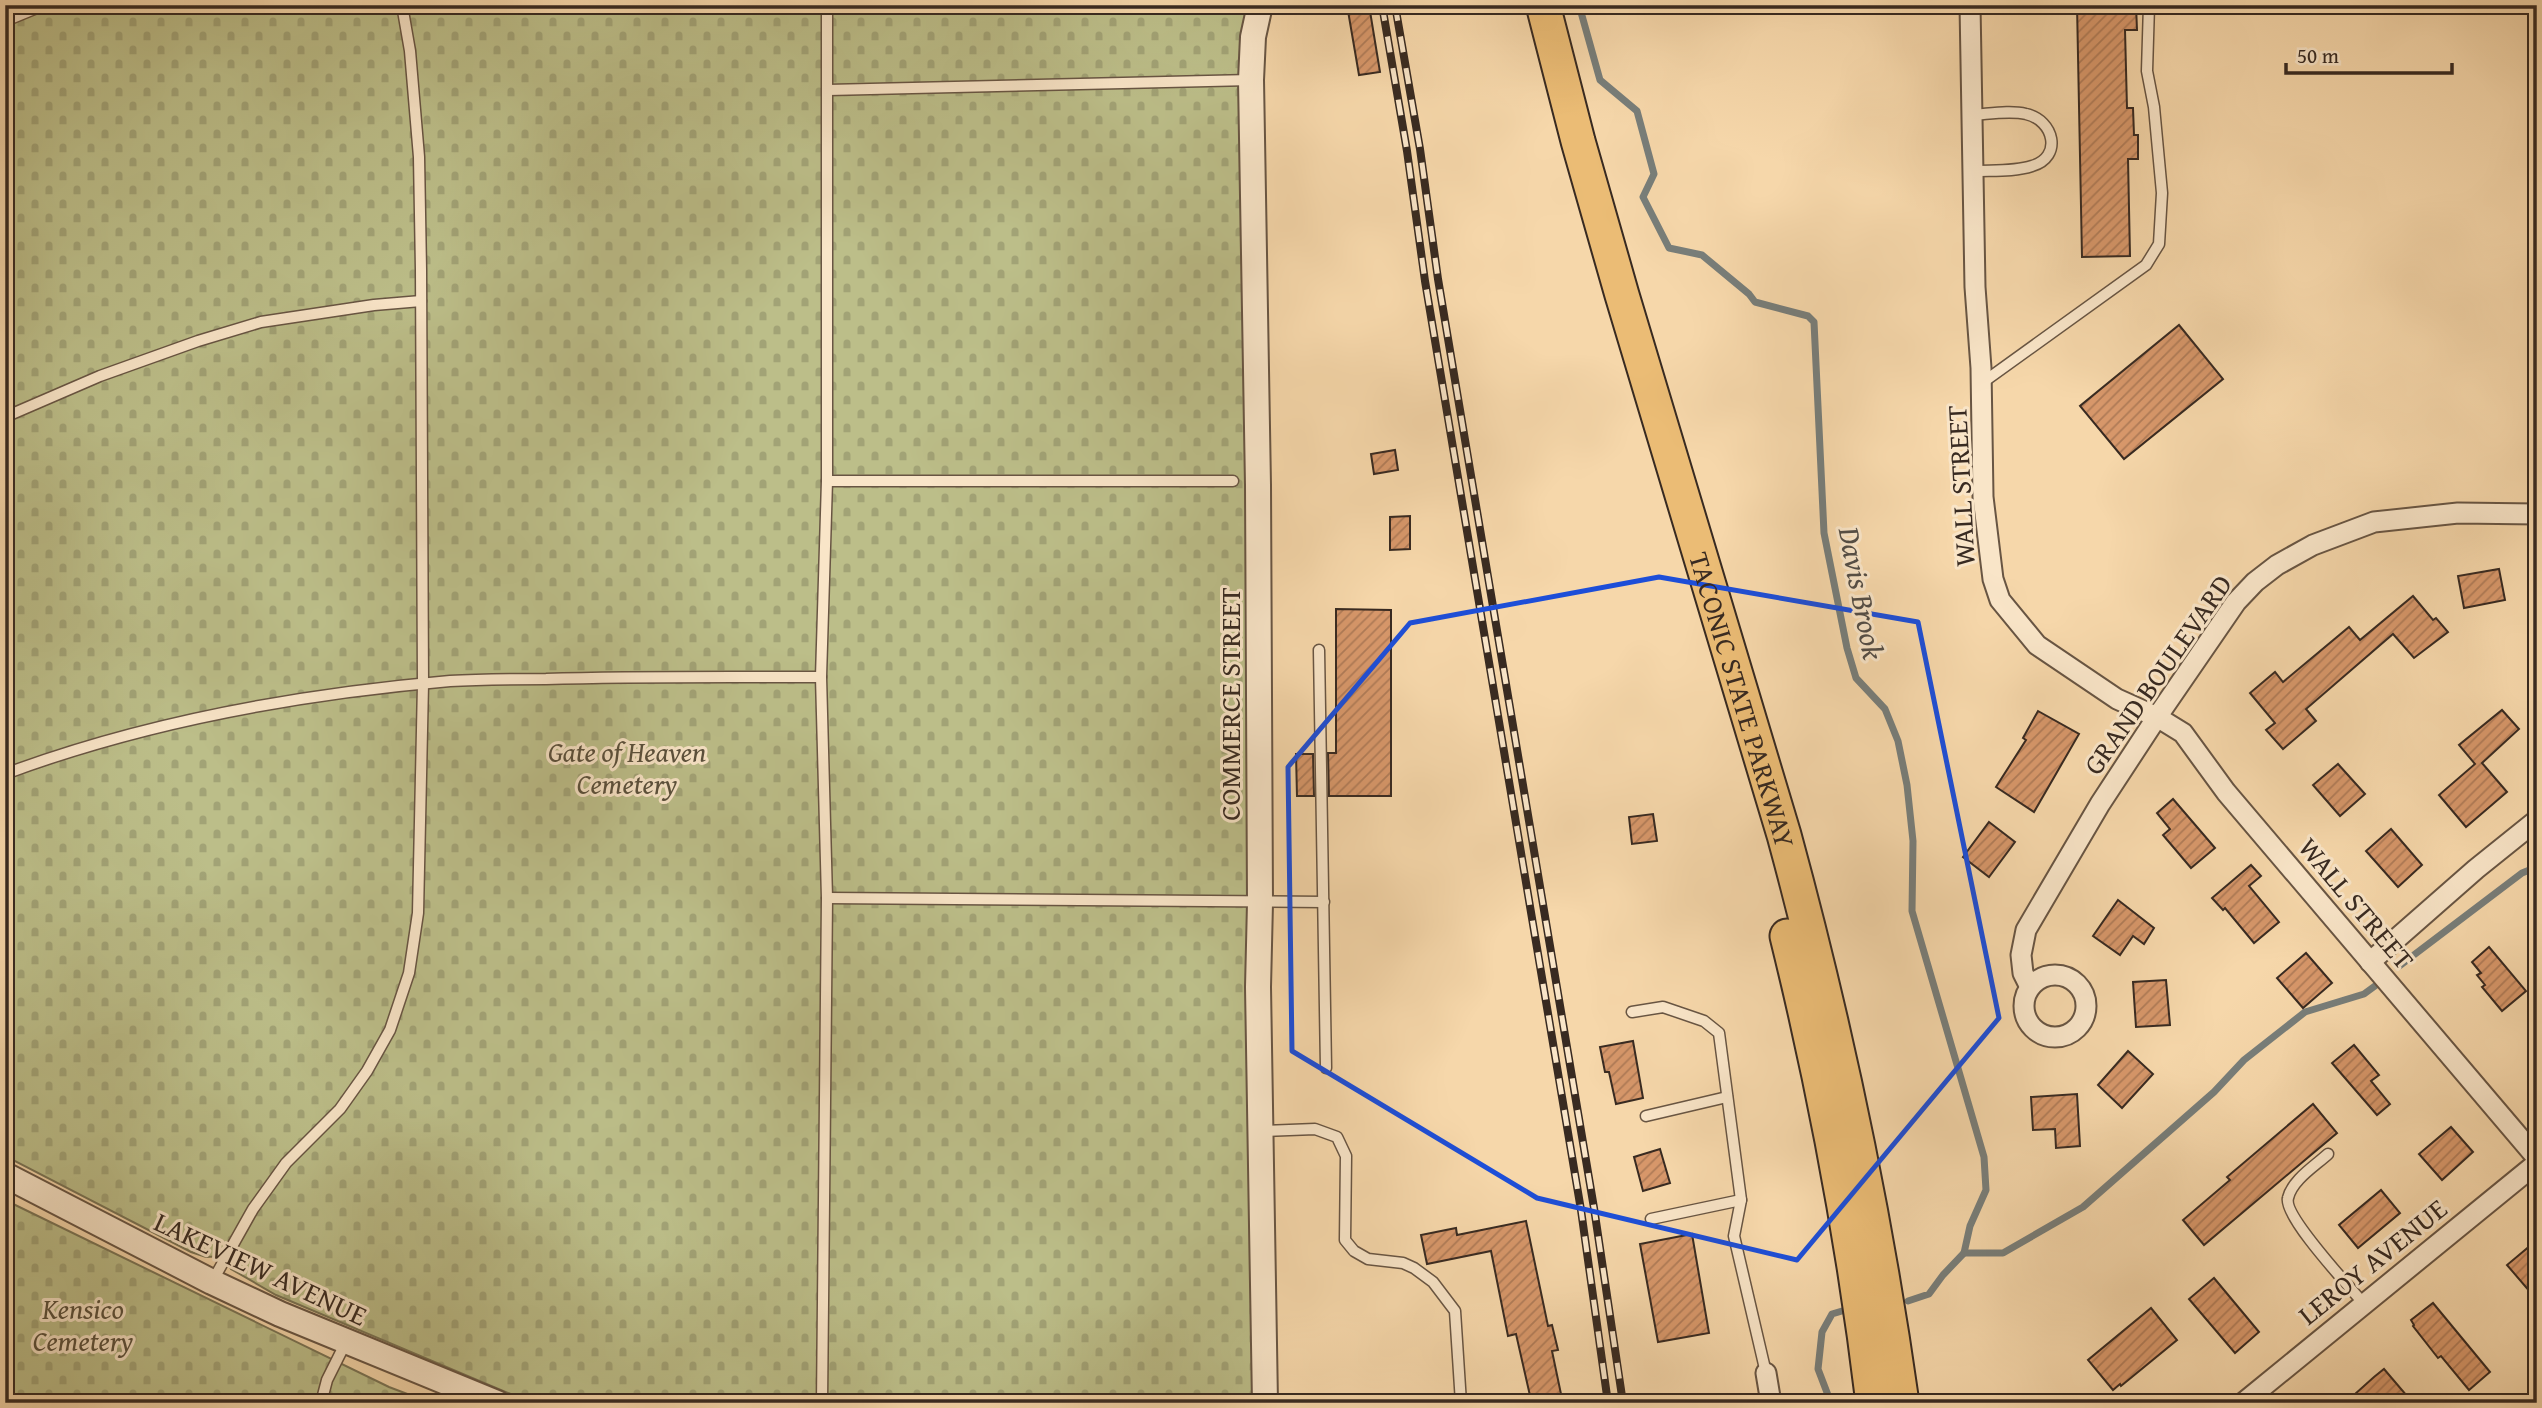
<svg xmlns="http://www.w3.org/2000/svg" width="2542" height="1408" viewBox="0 0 2542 1408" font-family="'Gentium Book Plus',serif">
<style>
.cemetery{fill:url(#cemetery-stones);stroke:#7a7455;stroke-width:2}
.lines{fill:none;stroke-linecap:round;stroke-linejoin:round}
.stream{stroke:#787e7a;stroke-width:7}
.building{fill:url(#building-hatch);stroke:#382a21;stroke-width:2}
.service-casing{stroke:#685543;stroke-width:13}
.minor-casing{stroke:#685543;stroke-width:23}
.tertiary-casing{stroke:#685543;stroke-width:28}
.trunk-casing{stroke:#382a21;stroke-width:37}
.service{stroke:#f9e5c8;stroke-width:10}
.minor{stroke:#f9e5c8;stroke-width:19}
.tertiary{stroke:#f9e5c8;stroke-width:24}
.trunk{stroke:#ebbc75;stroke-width:33}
.rail-casing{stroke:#382a21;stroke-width:8}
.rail{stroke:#f9e5c8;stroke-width:5;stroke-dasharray:16;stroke-linecap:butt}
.marked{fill:none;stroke:#1d4ed8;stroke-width:5;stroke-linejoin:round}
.labels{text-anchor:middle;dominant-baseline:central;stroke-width:6;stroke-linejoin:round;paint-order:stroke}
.street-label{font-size:28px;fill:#382a21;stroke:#f9e5c8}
.park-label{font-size:28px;font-style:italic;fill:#594f3b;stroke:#f9e5c8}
.water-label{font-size:30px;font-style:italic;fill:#534d46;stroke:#f9e5c8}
</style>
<defs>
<pattern id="cemetery-stones" width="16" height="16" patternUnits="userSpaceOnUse" patternTransform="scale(1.75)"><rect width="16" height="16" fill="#bcbe89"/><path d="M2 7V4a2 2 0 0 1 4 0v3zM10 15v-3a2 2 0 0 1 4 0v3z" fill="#a2a376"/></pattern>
<pattern id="building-hatch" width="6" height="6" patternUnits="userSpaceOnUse" patternTransform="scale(1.75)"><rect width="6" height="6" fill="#d7976a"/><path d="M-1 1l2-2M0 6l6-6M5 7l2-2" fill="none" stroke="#af7b57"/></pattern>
</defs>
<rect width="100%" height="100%" fill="#f6d7aa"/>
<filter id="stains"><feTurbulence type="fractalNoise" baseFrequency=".00286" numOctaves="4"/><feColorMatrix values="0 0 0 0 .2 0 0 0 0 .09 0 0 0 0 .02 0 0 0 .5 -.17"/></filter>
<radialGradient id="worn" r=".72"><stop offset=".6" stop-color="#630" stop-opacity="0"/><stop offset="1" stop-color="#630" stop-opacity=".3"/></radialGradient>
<g class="cemetery">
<path d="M5,5H1248L1241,55L1255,1308L1253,1403H532L276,1295L231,1269L225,1256L206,1257L191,1252L5,1156Z"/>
<path d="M5,1200L389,1387L431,1403H5Z"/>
</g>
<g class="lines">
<g class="stream">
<path d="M1579,5L1600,80L1637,111L1654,174L1643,197L1669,248L1702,255L1749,294L1755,302L1808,316L1814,322L1824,533L1847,648L1856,678L1885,709L1898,741L1907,785L1913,841L1912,911L1984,1157L1986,1190L1970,1226L1964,1253L1943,1275L1929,1294L1908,1301"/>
<path d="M2398,967L2522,873L2537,867"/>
<path d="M1964,1253H2003L2083,1207L2214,1092L2244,1060L2305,1012L2364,994L2379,983"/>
<path d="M1831,1403L1818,1369L1822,1332L1832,1314L1842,1311"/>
</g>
</g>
<g class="building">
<path d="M1347,5H1369L1380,72L1359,75Z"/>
<path d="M2077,5H2136L2137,30H2125L2127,108H2133L2134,135H2138V159H2128L2130,256L2082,257Z"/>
<path d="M2179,325L2223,379L2124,459L2080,406Z"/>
<path d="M1395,450L1398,470L1374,474L1371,454Z"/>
<path d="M1410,516V549L1390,550V517Z"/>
<path d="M2499,569L2505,600L2464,608L2458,576Z"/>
<path d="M2413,596L2433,620L2436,618L2448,632L2414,658L2393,634L2306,709L2316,721L2283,749L2266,730L2275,723L2250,693L2275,672L2283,682L2349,627L2360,640Z"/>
<path d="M1336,609L1391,610V796H1329L1328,753H1336Z"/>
<path d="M2502,710L2519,729L2482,763L2507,792L2466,827L2439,795L2475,764L2459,745Z"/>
<path d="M2038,711L2079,734L2034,812L1996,787L2026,740L2023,738Z"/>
<path d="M1296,754H1313L1314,796H1297Z"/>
<path d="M2338,764L2365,794L2340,816L2313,785Z"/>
<path d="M2173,799L2215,848L2191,868L2163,835L2170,829L2157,813Z"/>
<path d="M1653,814L1657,841L1632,844L1629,817Z"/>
<path d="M1989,822L2015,842L1989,877L1963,857Z"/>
<path d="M2391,829L2422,865L2398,887L2366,851Z"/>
<path d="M2251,865L2261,876L2249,886L2279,922L2254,943L2225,908L2223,910L2212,898Z"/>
<path d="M2118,900L2154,928L2144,944L2133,936L2120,955L2093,936Z"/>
<path d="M2489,947L2526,991L2502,1011L2482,987L2485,985L2477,975L2481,973L2472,962Z"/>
<path d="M2306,953L2332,983L2303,1008L2277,978Z"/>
<path d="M2166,980L2170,1025L2136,1027L2133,982Z"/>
<path d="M1633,1041L1643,1098L1616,1104L1609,1072H1605L1600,1047Z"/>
<path d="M2354,1045L2379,1075L2371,1081L2390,1104L2377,1115L2332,1063Z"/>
<path d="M2128,1051L2153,1074L2122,1108L2098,1085Z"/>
<path d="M2077,1094L2080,1146L2056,1148L2055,1129L2033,1130L2031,1097Z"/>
<path d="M2313,1104L2337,1133L2204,1245L2183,1220L2230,1180L2227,1177Z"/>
<path d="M2451,1127L2473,1152L2442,1180L2419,1154Z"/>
<path d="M1660,1149L1670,1183L1643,1191L1634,1157Z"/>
<path d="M2381,1190L2400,1213L2358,1248L2339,1225Z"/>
<path d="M1526,1221L1548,1326L1552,1325L1558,1350L1552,1351L1561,1394L1531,1400L1516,1334L1508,1336L1491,1251L1427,1264L1421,1235L1456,1228L1457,1235Z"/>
<path d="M1692,1234L1709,1333L1658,1342L1640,1244Z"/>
<path d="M2537,1240V1300L2507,1265Z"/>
<path d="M2214,1278L2259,1332L2235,1353L2189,1299Z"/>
<path d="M2433,1303L2490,1372L2469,1390L2441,1356L2438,1358L2413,1326L2414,1325L2411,1320Z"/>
<path d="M2151,1308L2177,1340L2121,1386L2120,1384L2113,1390L2088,1360Z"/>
<path d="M2384,1369L2413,1403H2345L2374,1377Z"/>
</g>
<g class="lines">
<defs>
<g id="service">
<path d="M5,21L44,5"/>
<path d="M828,90L1251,80"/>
<path d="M1972,115C1989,114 2010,110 2026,114C2054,120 2063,157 2032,166C2014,172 1992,170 1973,171"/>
<path d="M1982,383L2146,265L2159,244L2162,193L2154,107L2147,71L2149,5"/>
<path d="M5,417L100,376L198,341L261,322L374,305L421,301"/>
<path d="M827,481H1233"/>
<path d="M1319,650L1326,1068"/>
<path d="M5,774C147,721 300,694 450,681C482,679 514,679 546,679C637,676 729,677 821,677"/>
<path d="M827,898L1324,902"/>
<path d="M1632,1012L1663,1007L1704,1021L1719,1033L1741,1200L1734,1236L1766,1373"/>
<path d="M1646,1116L1727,1097"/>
<path d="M1261,1131L1315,1129L1337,1137L1346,1156L1345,1240L1354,1251L1368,1259L1403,1263L1414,1268L1433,1282L1455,1311L1461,1403"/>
<path d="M2328,1154C2315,1166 2292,1180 2288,1198C2283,1216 2350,1287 2364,1304"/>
<path d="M1651,1219L1741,1200"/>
<path d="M212,1282L253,1209L286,1163L340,1109L367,1071L390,1030L409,973L418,913L423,684L421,270L419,157L410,51L402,5"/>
<path d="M321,1403L327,1380L346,1342"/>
<path d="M822,1403L827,898L821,677L827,481V5"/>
</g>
<g id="minor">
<path d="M1970,5L1975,287L1981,368L1983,497L1993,579L2000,600L2037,645L2117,699L2157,717L2183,733L2226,792L2537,1158"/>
<path d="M2370,962L2476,869L2537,820"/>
<circle cx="2055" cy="1006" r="31"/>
<path d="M2030,987L2023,973L2021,955L2026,930L2100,804L2157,717L2236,602L2255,582L2277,565L2313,545L2374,522L2458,513L2537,514"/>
<path d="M1766,1373L1771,1403"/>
<path d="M2243,1403L2537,1163"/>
</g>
<g id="tertiary">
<path d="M1260,5L1253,37L1251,80L1258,485L1260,903L1258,987L1265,1403"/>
<path d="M5,1175L212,1282L280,1314L497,1403"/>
</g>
<g id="trunk">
<path id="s1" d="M1543,5L1578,141L1622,295L1784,835C1835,1022 1875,1211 1902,1403"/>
<path d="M1787,936C1825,1090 1854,1245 1873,1403"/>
</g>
</defs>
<use href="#service" class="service-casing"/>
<use href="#minor" class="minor-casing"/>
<use href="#tertiary" class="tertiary-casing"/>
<use href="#trunk" class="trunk-casing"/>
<use href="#service" class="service"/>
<use href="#minor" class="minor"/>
<use href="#tertiary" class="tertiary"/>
<use href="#trunk" class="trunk"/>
<defs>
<g id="rail">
<path d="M1382,5L1407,151L1425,281L1581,1210L1608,1403"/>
<path d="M1395,5L1420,149L1438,279L1594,1208L1623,1403"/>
</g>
</defs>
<use href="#rail" class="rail-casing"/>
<use href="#rail" class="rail"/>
</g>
<path class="marked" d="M1659,577L1918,622L1999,1018L1797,1260L1537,1198L1292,1051L1288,767L1410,623Z"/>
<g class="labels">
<g class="street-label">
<text transform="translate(1960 486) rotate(-93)">WALL STREET</text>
<text transform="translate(2157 674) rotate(-55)">GRAND BOULEVARD</text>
<text stroke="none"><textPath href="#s1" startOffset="723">TACONIC STATE PARKWAY</textPath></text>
<text transform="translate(1229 704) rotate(-90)">COMMERCE STREET</text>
<text transform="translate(2357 903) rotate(50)">WALL STREET</text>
<text transform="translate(2372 1261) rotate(-39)">LEROY AVENUE</text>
<text transform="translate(261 1268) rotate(25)">LAKEVIEW AVENUE</text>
</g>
<g class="park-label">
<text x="627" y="751">Gate of Heaven<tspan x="627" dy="32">Cemetery</tspan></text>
<text x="83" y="1308">Kensico<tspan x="83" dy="32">Cemetery</tspan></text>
</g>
<g class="water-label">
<text transform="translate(1862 593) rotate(79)">Davis Brook</text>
</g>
</g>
<rect width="2542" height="1408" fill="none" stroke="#f6d7aa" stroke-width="28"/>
<rect x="7" y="7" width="2528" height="1394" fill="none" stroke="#382a21" stroke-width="3.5"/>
<rect x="14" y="14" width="2514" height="1380" fill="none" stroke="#382a21" stroke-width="2"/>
<path d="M2286 63v10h166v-10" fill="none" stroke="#382a21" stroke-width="3.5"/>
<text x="2297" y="63" font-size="21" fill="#382a21" stroke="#f9e5c8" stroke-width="5" paint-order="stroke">50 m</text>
<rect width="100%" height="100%" filter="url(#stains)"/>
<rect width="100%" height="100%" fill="url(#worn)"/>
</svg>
